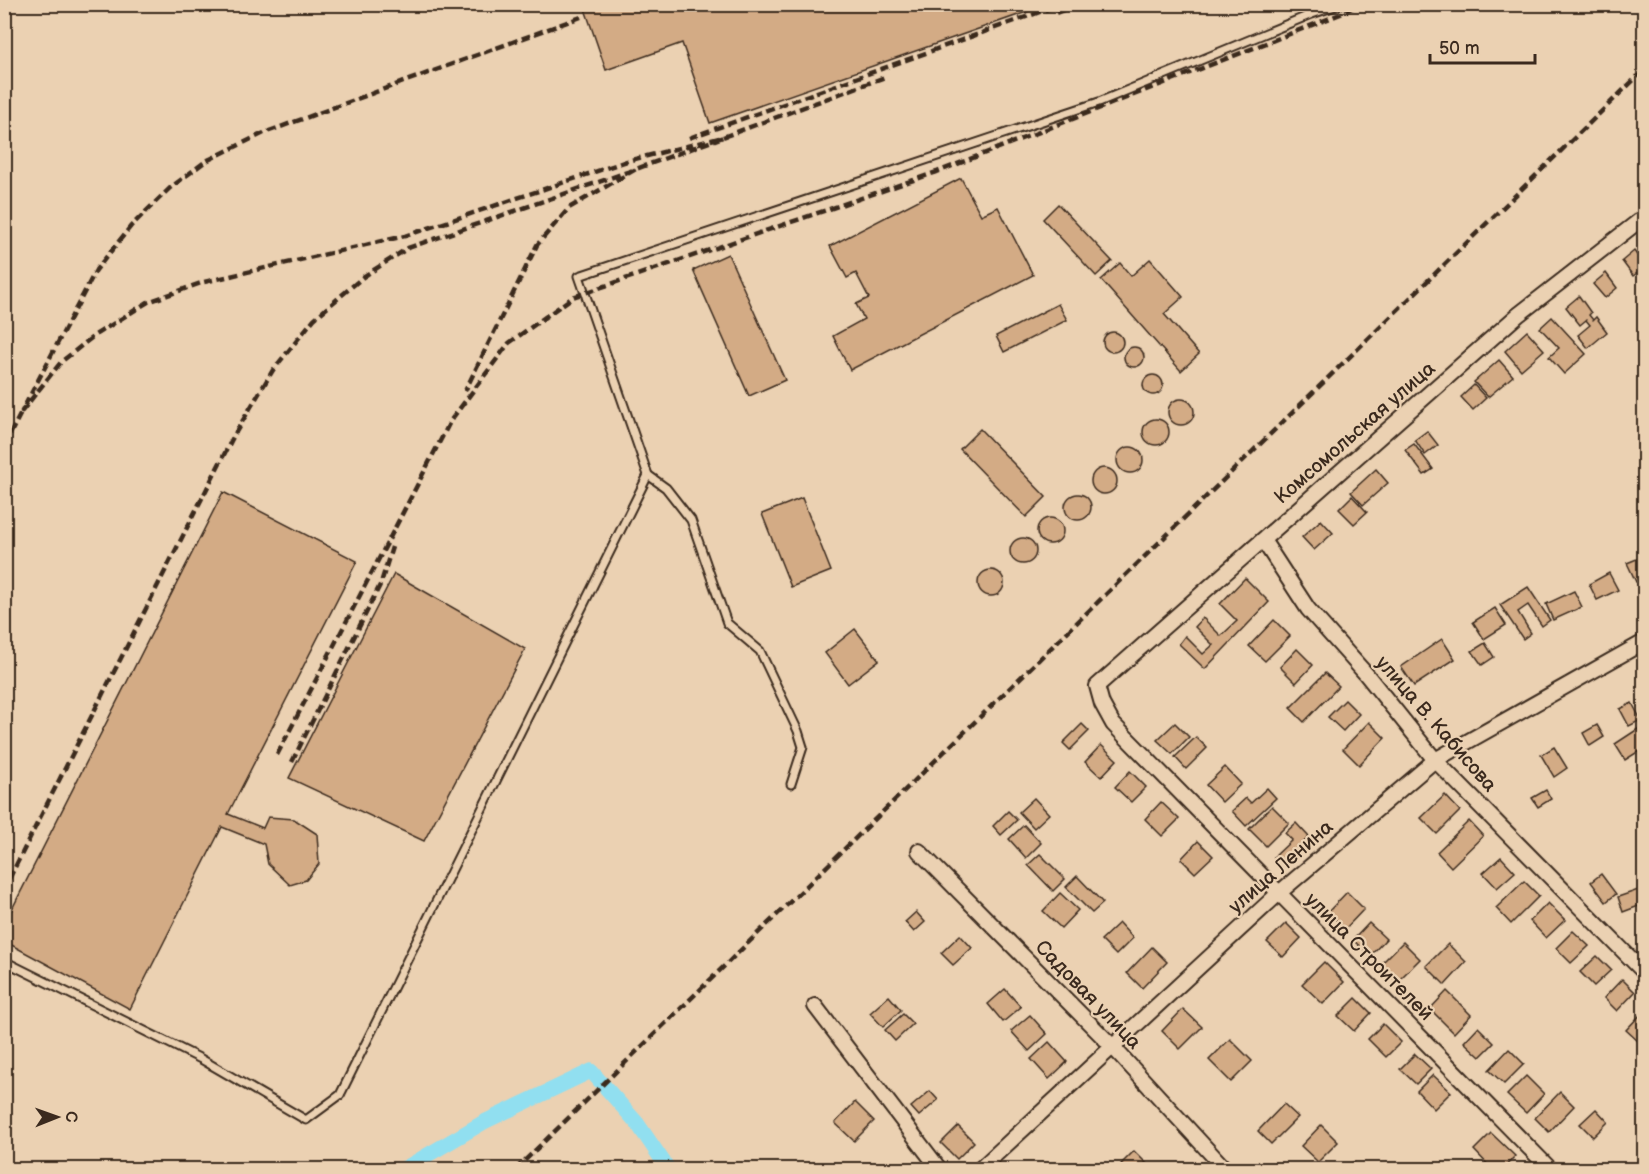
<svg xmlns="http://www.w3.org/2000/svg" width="1649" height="1174" viewBox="0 0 1649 1174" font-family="'Balsamiq Sans',sans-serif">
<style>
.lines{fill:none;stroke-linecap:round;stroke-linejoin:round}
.canal{stroke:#91dff0;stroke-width:15}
.building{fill:#d3ab85;stroke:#3b2a1e;stroke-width:1.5}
.service-casing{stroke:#3b2a1e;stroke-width:11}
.minor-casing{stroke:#3b2a1e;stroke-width:18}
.service{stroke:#ebd1b2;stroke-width:7}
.minor{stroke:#ebd1b2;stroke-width:14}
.rail{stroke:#3b2a1e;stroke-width:4.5;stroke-dasharray:9 4.5;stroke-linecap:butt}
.labels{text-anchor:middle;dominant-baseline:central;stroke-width:4.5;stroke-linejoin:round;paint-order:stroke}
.street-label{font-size:20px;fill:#3b2a1e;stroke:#ebd1b2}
</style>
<rect width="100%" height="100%" fill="#ebd1b2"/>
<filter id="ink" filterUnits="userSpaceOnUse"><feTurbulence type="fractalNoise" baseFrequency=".0167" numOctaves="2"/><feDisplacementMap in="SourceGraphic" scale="12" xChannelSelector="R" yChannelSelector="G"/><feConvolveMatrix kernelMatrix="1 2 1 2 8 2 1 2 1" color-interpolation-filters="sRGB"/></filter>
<g filter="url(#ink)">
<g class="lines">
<path class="canal" d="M402,1170L484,1122L591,1071L637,1123L669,1170"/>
</g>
<g class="building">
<path d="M590,4H1040L1041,7L710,123L682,43L606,70L584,6Z"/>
<path d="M961,178L981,215L998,207L1033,275L850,370L833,336L864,319L856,304L869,298L856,273L847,278L830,246Z"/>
<path d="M1058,204L1112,261L1096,276L1043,219Z"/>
<path d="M1634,251L1644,265V268L1633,276L1622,261Z"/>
<path d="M728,254L785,380L749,396L693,270Z"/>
<path d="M1150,259L1183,297L1164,314L1199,354L1181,371L1101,280L1120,263L1131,276Z"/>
<path d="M1606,273L1617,288L1605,298L1593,284Z"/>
<path d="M1579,296L1591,313L1589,315L1593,320L1596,317L1607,332L1588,348L1578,335L1590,325L1586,320L1580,325L1566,307Z"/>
<path d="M1058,304L1067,320L1004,352L996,336Z"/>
<path d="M1552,317L1586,354L1564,374L1549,357L1559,348L1540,328Z"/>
<path d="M1527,331L1544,350L1521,370L1505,351Z"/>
<circle cx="1113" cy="342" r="10"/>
<circle cx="1134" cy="357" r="10"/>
<path d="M1499,360L1513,376L1488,397L1474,382Z"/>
<circle cx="1153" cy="385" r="10"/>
<path d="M1474,385L1486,398L1473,410L1461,397Z"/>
<circle cx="1181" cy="412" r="13"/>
<circle cx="1156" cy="432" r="13"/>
<path d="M980,429L1046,497L1026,517L960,449Z"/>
<path d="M1427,431L1438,445L1425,455L1415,440Z"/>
<path d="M1414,444L1433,469L1424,475L1405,450Z"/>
<circle cx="1130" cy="460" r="13"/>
<circle cx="1104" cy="481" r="13"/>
<path d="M1376,469L1388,483L1363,505L1351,492Z"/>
<path d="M223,492L357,561L228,814L263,828L268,817L294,819L317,834L319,864L306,880L290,885L268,864L264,844L222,827L130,1009L4,941V925Z"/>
<circle cx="1078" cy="507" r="13"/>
<path d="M1352,496L1367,512L1354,524L1339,509Z"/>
<path d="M802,498L831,571L791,587L762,514Z"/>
<circle cx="1050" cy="531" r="13"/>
<path d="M1321,520L1333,533L1314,550L1302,537Z"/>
<circle cx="1023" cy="551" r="13"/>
<path d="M1644,556V578L1636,582L1627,563Z"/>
<circle cx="991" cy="583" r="13"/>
<path d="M1609,573L1618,590L1597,600L1589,584Z"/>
<path d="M394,574L525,649L424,841L289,778Z"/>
<path d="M1245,578L1269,602L1205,669L1179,644L1185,636L1203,654L1213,645L1195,627L1203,618L1221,636L1237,621L1220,604Z"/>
<path d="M1528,587L1550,620L1542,626L1528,605L1518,612L1531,633L1523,639L1500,605Z"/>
<path d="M1574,591L1582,607L1553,620L1546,604Z"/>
<path d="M1495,608L1506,625L1484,639L1473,622Z"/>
<path d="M1274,620L1290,636L1265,661L1249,646Z"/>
<path d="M855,629L879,660L848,684L825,653Z"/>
<path d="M1442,639L1455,659L1414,686L1401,667Z"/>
<path d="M1485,643L1494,657L1482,665L1472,651Z"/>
<path d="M1297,649L1313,665L1296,683L1280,667Z"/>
<path d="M1325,673L1339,686L1304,722L1290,708Z"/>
<path d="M1345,700L1359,714L1343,731L1328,717Z"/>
<path d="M1632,703L1641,720L1629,726L1620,709Z"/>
<path d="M1369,722L1385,738L1359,765L1343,749Z"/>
<path d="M1175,723L1189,737L1172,754L1157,740Z"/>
<path d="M1082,724L1089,731L1070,750L1063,743Z"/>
<path d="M1597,725L1604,737L1590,746L1583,733Z"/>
<path d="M1644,725V748L1625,760L1615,744Z"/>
<path d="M1196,737L1207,748L1186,769L1175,757Z"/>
<path d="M1101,745L1117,760L1101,777L1085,762Z"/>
<path d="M1554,747L1567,768L1554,777L1541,755Z"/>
<path d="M1225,767L1241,784L1222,802L1206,785Z"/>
<path d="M1130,771L1146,787L1131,802L1115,787Z"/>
<path d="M1267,788L1276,798L1246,826L1232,811L1246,798L1251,803Z"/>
<path d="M1546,790L1551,799L1538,807L1532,798Z"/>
<path d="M1445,795L1460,811L1437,834L1421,818Z"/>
<path d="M1034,798L1049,814L1034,828L1019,812Z"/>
<path d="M1161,802L1179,819L1162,836L1145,819Z"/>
<path d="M1272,806L1289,823L1266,846L1249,829Z"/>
<path d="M1008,811L1017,820L1001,835L993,826Z"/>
<path d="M1469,821L1483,836L1451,867L1437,852Z"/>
<path d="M1296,823L1309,837L1281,864L1274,857L1292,840L1285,833Z"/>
<path d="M1024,825L1041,843L1026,858L1009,839Z"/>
<path d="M1198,841L1213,856L1195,873L1181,859Z"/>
<path d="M1040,854L1065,879L1053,891L1028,865Z"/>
<path d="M1501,857L1515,872L1497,888L1483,873Z"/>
<path d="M1601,874L1616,894L1606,902L1591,882Z"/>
<path d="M1077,876L1103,903L1092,913L1066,887Z"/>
<path d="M1524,881L1539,896L1511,924L1496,908Z"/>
<path d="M1644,888V904L1623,912L1618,897Z"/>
<path d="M1347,892L1364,909L1345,929L1328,912Z"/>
<path d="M1060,893L1078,910L1061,928L1043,911Z"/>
<path d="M1548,903L1565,920L1546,938L1530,921Z"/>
<path d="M916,912L925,922L914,932L905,922Z"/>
<path d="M1119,923L1133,938L1116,955L1101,940Z"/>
<path d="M1286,923L1301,938L1283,957L1267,942Z"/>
<path d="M1369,923L1386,939L1370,956L1353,940Z"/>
<path d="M1573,931L1589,946L1571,963L1556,948Z"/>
<path d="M960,935L972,948L953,965L941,953Z"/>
<path d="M1403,942L1420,959L1397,982L1380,965Z"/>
<path d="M1448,944L1466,962L1445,985L1426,966Z"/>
<path d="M1152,947L1167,962L1142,988L1127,973Z"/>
<path d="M1597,956L1611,970L1594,986L1580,972Z"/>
<path d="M1324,962L1344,982L1323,1004L1302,984Z"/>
<path d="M1622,979L1635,992L1617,1011L1604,998Z"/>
<path d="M1005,989L1021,1007L1003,1022L988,1004Z"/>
<path d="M1447,991L1471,1015L1454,1033L1430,1009Z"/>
<path d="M889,996L901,1010L883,1027L870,1013Z"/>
<path d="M1356,998L1371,1013L1354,1031L1338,1016Z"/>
<path d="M1183,1009L1202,1027L1180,1049L1162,1031Z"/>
<path d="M1644,1011V1037L1639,1042L1626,1030Z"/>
<path d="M903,1014L913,1024L895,1041L885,1030Z"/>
<path d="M1030,1015L1047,1034L1029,1051L1011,1031Z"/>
<path d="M1383,1024L1401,1042L1386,1057L1368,1039Z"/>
<path d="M1478,1027L1494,1043L1480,1057L1464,1042Z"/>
<path d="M1230,1039L1252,1061L1231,1082L1209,1060Z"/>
<path d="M1049,1042L1067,1062L1049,1079L1031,1059Z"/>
<path d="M1509,1049L1524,1064L1504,1084L1489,1070Z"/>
<path d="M1415,1054L1431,1069L1416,1084L1400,1069Z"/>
<path d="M1433,1075L1451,1092L1434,1109L1417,1091Z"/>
<path d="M1526,1076L1544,1094L1526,1113L1507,1095Z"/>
<path d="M930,1091L938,1100L919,1116L911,1107Z"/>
<path d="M1560,1092L1574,1106L1549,1132L1535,1118Z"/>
<path d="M855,1102L874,1121L854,1141L835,1123Z"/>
<path d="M1284,1104L1298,1117L1271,1144L1258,1131Z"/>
<path d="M1596,1109L1608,1122L1593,1137L1580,1124Z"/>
<path d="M1321,1125L1338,1142L1318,1162L1301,1146Z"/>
<path d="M958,1126L974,1142L957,1159L941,1143Z"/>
<path d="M1491,1133L1515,1156L1502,1170H1493L1474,1150Z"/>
<path d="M1134,1151L1153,1170H1126L1121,1164Z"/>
<path d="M1353,1162L1361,1170H1346Z"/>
</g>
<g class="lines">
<defs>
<g id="service">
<path d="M648,475L666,488L691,520L727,623L760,651L798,731L803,747L791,784"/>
<path d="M4,961L201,1059L306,1120L340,1095L648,475L579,276L1099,102L1312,14L1341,4"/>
</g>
<g id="minor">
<path d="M1263,540L1308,609L1366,674L1435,760L1644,972"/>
<path d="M919,851L1112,1046L1226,1170"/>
<path d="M815,1006L940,1170"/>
<path d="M979,1170L1279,893L1435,760L1644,642"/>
<path d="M1551,1170L1113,724L1102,704L1097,686L1518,315L1644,217"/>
</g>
</defs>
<use href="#service" class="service-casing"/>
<use href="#minor" class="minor-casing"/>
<use href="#service" class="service"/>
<use href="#minor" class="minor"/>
<g class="rail">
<path d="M1056,13L1079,4"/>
<path d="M581,17L264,133L206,161L170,188L131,226L96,270L22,411L61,362L95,335L148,302L204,282L405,236L627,161L723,137L636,169"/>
<path d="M723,137L885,77"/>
<path d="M689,138L1062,4"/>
<path d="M4,446L22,411"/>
<path d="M277,755L451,420L509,343L573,297L937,172L1343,13L1358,4"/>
<path d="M292,762L381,583L392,547"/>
<path d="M9,879L233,437L273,370L314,319L363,277L408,248L636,169L569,208L537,245L465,391"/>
<path d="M515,1170L1644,70"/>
</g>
</g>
</g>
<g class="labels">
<g class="street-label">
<text transform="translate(1355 433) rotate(-41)">Комсомольская улица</text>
<text transform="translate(1436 724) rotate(49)">улица В. Кабисова</text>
<text transform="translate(1281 867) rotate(-41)">улица Ленина</text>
<text transform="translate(1369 957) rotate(45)">улица Строителей</text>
<text transform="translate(1088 995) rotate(46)">Садовая улица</text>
</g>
</g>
<rect width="1649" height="1174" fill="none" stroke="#ebd1b2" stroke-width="24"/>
<rect x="12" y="12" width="1625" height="1150" fill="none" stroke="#3b2a1e" stroke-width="2" filter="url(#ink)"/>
<g transform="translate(57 1117) rotate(89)" stroke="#ebd1b2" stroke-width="4.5" paint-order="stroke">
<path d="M0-4.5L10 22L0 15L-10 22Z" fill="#3b2a1e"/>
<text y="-9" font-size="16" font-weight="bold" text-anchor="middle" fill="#3b2a1e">С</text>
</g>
<path d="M1430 54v9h105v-9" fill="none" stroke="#3b2a1e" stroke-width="3"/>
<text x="1439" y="54" font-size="18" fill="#3b2a1e" stroke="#ebd1b2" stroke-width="4.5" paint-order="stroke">50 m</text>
</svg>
